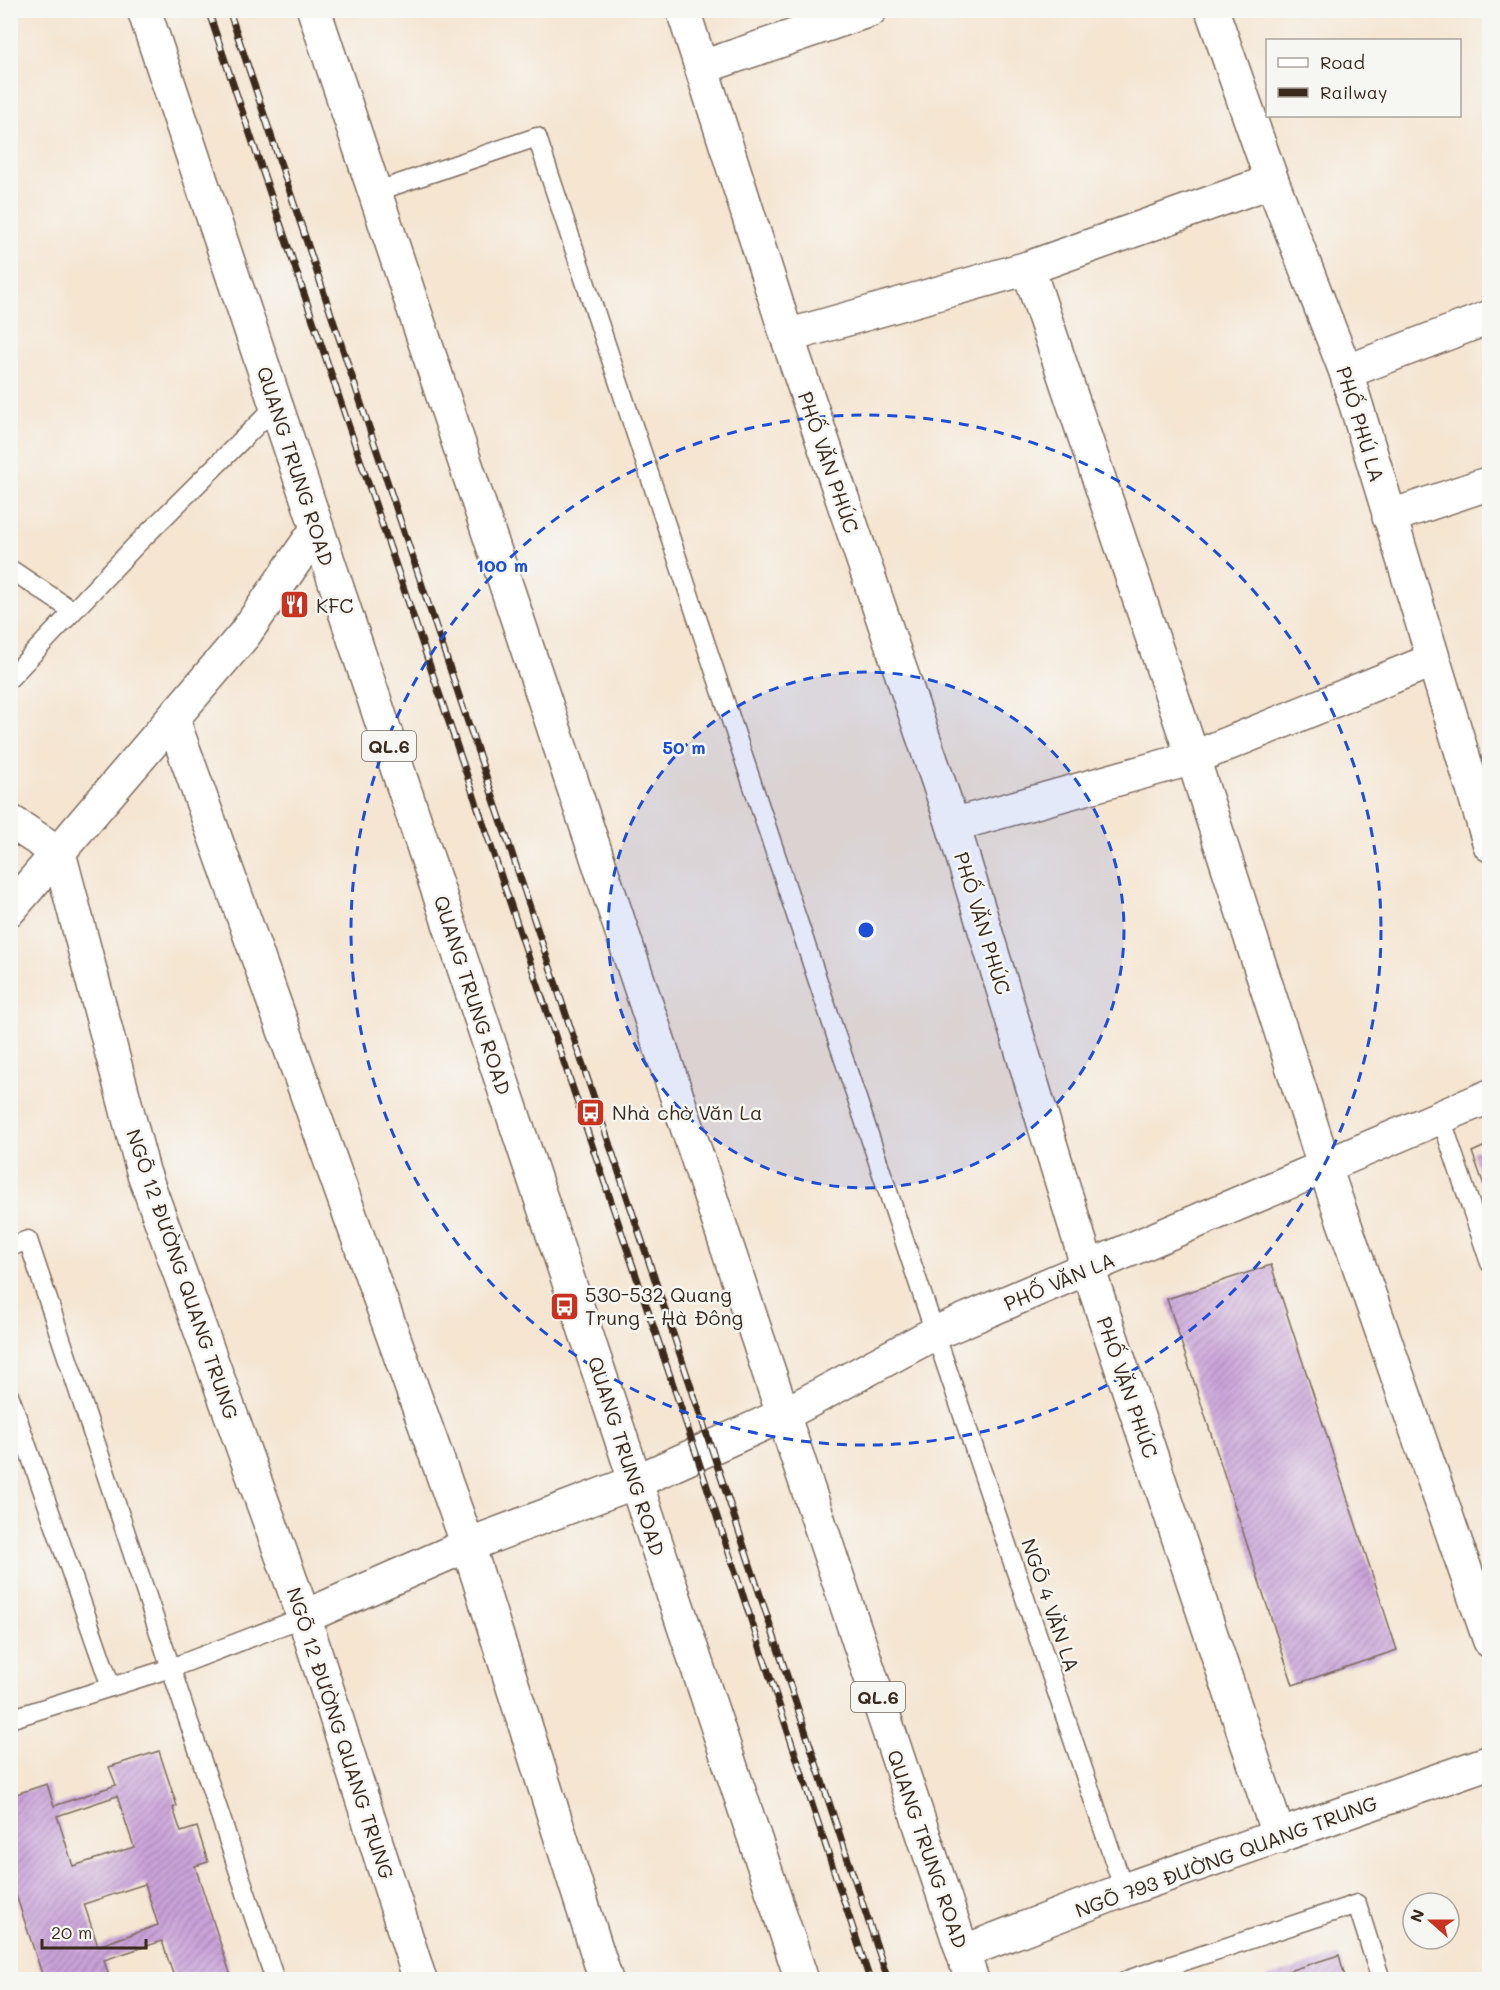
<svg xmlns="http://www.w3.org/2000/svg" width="1500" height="1990" viewBox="0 0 1500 1990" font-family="Mali,sans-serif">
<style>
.building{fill:url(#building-hatch);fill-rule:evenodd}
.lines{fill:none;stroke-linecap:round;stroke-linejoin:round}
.service-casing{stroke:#7c6b5d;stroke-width:21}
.minor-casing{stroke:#7c6b5d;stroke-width:36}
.trunk-casing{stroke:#7c6b5d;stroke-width:36}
.service{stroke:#fff;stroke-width:18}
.minor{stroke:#fff;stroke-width:33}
.trunk{stroke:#fff;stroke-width:33}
.rail-casing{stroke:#3b2a1e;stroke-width:7}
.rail{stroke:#f6f6f2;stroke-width:4.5;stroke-dasharray:14;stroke-linecap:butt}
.ring{fill:none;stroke:#1d4ed8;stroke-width:3;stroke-dasharray:10 8}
.labels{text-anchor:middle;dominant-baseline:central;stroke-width:5;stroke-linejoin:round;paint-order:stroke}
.shield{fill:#f6f6f2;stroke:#73675e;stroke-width:1.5}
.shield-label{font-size:18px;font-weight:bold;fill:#3b2a1e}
.street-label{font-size:20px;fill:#3b2a1e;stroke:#f6f6f2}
.poi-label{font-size:20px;fill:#3b2a1e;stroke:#f6f6f2;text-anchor:start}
.centre{fill:#1d4ed8;stroke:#f6f6f2;stroke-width:3}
.ring-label{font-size:18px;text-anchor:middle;font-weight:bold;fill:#1d4ed8;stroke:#f6f6f2;stroke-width:5;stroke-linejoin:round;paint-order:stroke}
</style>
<defs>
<pattern id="building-hatch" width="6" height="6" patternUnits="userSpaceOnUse" patternTransform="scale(1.5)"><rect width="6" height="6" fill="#c9a2d9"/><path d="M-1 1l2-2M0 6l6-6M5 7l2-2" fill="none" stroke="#a484af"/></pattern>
</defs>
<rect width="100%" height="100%" fill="#f6f6f2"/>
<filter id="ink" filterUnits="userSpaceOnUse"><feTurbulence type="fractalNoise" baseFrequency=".0167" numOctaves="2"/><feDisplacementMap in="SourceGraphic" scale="12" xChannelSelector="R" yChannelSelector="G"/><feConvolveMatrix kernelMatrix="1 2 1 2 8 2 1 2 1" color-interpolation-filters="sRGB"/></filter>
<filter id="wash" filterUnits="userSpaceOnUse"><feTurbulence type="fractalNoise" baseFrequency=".008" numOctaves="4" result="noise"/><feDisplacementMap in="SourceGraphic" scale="24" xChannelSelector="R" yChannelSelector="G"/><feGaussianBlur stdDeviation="1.35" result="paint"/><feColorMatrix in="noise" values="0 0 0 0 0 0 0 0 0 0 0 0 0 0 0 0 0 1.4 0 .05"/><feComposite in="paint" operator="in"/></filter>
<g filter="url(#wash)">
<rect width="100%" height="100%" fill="#f5e5d1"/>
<g id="blocks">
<g class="building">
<path d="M1490,1144V1199H1489L1472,1152Z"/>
<path d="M1271,1265L1397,1650L1293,1685L1167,1299Z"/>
<path d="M159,1751L177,1806L173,1808L181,1832L197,1827L208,1862L195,1866L230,1973L211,1980H175L162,1941L104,1960L110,1980H44L10,1877V1796L47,1784L54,1806L116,1785L109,1767ZM117,1796L134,1847L73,1866L57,1816ZM145,1884L158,1925L98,1946L84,1904Z"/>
<path d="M1339,1955L1346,1980H1263V1979Z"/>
</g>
</g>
</g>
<g filter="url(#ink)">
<use href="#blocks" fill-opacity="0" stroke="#7c6b5d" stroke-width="1.5"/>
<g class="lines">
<defs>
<g id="service">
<path d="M375,192L537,137L935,1333L1124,1890"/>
<path d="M10,569L73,611"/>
<path d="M10,678L135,546L276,406"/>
<path d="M1440,1115L1490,1263"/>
<path d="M10,1247L28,1240L275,1980"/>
<path d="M10,1397L111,1687"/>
<path d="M10,1719L171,1668L304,1617"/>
<path d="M1127,1980L1357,1904L1381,1980"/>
</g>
<g id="minor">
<path d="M683,10L787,336L953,825L1088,1268L1279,1837"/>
<path d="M1212,10L1272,181L1346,372L1490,845"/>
<path d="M703,67L870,10"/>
<path d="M1028,268L1193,758L1325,1168L1490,1641"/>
<path d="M787,336L1028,268L1272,181"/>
<path d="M1346,372L1490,317"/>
<path d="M1389,517L1490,483"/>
<path d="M173,720L468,1545L606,1980"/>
<path d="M10,821L59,853"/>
<path d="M953,825L1193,758L1433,660"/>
<path d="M59,853L143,1171L304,1617L420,1980"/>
<path d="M10,909L244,635L317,529"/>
<path d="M304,1617L468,1545L635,1482L783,1415L935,1333L1490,1096"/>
<path d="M963,1952L1124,1890L1490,1762"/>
</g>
<g id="trunk">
<path d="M144,10L802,1980"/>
<path d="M314,10L972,1980"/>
</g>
</defs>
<use href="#service" class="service-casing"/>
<use href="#minor" class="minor-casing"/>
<use href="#trunk" class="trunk-casing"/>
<use href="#service" class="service"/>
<use href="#minor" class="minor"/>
<use href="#trunk" class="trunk"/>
<defs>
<g id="rail">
<path d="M208,10L686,1423L870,1980"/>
<path d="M229,10L700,1414L888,1980"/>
</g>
</defs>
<use href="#rail" class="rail-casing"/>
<use href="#rail" class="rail"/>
</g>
</g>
<circle cx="866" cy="930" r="258" fill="#1d4ed8" fill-opacity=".12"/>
<g class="ring">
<circle cx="866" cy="930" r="258"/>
<circle cx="866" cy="930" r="515"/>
</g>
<defs>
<symbol id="restaurant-square" viewBox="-11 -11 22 22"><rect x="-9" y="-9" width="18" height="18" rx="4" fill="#c8321e" stroke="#f6f6f2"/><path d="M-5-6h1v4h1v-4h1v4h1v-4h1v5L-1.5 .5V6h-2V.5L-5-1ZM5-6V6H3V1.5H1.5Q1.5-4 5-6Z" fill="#fff"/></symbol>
<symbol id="bus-square" viewBox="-11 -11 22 22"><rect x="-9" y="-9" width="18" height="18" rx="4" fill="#c8321e" stroke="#f6f6f2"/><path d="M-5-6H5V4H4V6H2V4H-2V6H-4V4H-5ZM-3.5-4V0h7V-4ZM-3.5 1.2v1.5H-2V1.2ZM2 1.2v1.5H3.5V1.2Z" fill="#fff"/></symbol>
</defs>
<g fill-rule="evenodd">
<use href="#restaurant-square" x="278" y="588" width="33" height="33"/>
<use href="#bus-square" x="574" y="1096" width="33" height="33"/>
<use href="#bus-square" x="548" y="1290" width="33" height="33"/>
</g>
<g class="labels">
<g class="shield">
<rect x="362" y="731" width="54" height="30" rx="4.5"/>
<rect x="851" y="1682" width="54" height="30" rx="4.5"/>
</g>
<g class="shield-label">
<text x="389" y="746">QL.6</text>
<text x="878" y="1697">QL.6</text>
</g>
<g class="street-label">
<text transform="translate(1361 424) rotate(73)">PHỐ PHÚ LA</text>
<text transform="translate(829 462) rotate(71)">PHỐ VĂN PHÚC</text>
<text transform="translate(296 466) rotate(72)">QUANG TRUNG ROAD</text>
<text transform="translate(983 923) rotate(73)">PHỐ VĂN PHÚC</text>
<text transform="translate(473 995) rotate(72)">QUANG TRUNG ROAD</text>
<text transform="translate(183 1274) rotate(71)">NGÕ 12 ĐƯỜNG QUANG TRUNG</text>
<text transform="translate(1059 1281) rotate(-23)">PHỐ VĂN LA</text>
<text transform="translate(1128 1387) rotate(71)">PHỐ VĂN PHÚC</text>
<text transform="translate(627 1456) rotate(72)">QUANG TRUNG ROAD</text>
<text transform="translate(1051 1605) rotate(71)">NGÕ 4 VĂN LA</text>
<text transform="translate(341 1733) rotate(72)">NGÕ 12 ĐƯỜNG QUANG TRUNG</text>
<text transform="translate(928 1849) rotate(71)">QUANG TRUNG ROAD</text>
<text transform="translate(1226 1856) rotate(-20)">NGÕ 793 ĐƯỜNG QUANG TRUNG</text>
</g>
<g class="poi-label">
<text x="316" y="605">KFC</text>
<text x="612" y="1112">Nhà chờ Văn La</text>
<text x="585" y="1294">530-532 Quang<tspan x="585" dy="23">Trung - Hà Đông</tspan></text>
</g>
</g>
<circle cx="866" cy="930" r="9" class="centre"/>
<g class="ring-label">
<text x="502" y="572">100 m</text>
<text x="684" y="754">50 m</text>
</g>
<rect width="1500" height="1990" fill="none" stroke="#f6f6f2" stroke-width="36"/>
<rect x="1266" y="39" width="195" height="78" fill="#f6f6f2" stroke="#aba49d" stroke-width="1.5"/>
<rect x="1278" y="58" width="30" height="9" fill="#ffffff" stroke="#aba49d" stroke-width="1.5"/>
<text x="1320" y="69" font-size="18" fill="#3b2a1e">Road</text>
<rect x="1278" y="88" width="30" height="9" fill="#3b2a1e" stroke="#aba49d" stroke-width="1.5"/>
<text x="1320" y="99" font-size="18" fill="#3b2a1e">Railway</text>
<g transform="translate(1431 1921) rotate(291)"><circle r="28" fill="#f6f6f2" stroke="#aba49d" stroke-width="1.5"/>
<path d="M0-4.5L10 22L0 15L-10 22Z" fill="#c8321e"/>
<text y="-9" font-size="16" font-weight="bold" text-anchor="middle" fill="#3b2a1e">N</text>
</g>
<path d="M42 1939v9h104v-9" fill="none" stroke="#3b2a1e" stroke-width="3"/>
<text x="51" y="1939" font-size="18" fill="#3b2a1e" stroke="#f6f6f2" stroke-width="4.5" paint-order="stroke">20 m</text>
</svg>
